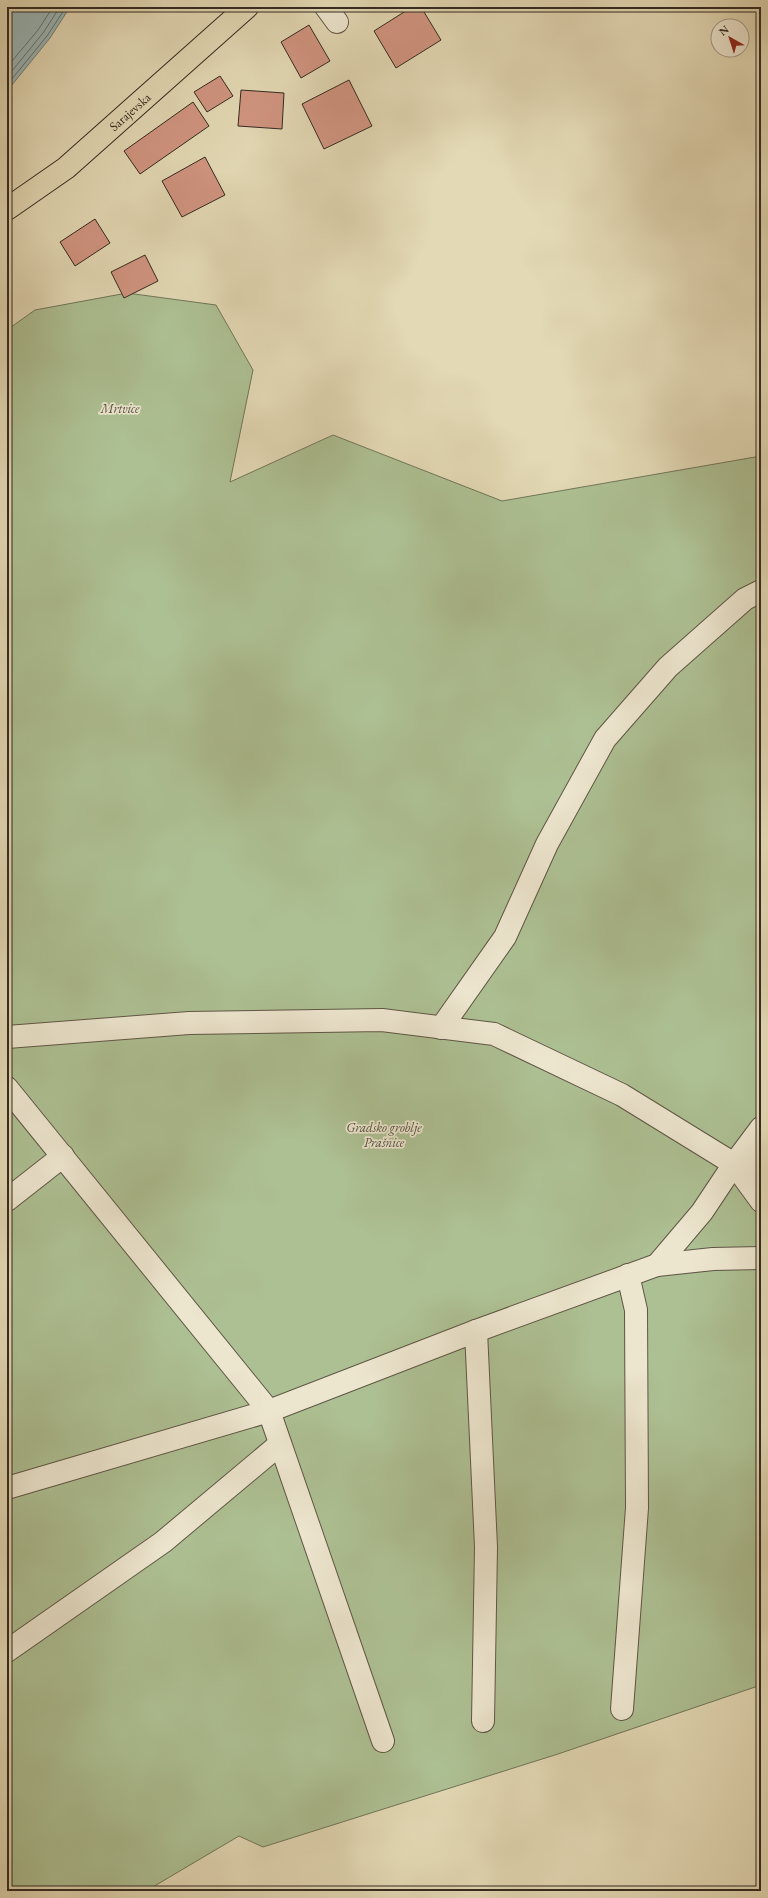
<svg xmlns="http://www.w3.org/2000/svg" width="768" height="1898" viewBox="0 0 768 1898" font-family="'EB Garamond',serif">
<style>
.green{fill:#adc093;stroke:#70765a}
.water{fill:#9ab7b9;stroke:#717f7c}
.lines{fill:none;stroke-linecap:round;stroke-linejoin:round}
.shore{stroke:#66716d;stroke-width:1}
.building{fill:#d19581;stroke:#332b21}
.minor-casing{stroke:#5f5646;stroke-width:24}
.major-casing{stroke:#332b21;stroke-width:24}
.minor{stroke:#ede6cf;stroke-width:22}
.major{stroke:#e3d9b5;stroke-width:22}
.labels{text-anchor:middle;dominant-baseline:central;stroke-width:3.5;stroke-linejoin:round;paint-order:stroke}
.street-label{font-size:13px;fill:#332b21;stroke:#ede6cf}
.park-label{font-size:13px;font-style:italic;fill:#52503e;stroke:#ede6cf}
</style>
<rect width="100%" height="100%" fill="#e3d9b5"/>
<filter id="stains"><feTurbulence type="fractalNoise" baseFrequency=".005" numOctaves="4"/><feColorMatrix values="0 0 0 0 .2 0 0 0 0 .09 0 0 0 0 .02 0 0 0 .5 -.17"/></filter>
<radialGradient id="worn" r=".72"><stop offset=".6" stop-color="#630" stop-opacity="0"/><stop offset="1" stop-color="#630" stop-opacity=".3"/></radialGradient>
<path class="green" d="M127,293L216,305L253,370L230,482L333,435L502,501L761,456V1685L558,1754L263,1847L239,1836L146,1891H7V330L35,310Z"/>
<path class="water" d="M7,7H70L50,38L7,91Z"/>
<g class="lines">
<g class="shore">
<path d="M7,67L38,30L53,7"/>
<path d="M7,77L43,33L60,7"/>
<path d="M7,85L47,36L66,7"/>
</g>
</g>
<g class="building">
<path d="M412,7H421L441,40L396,68L374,31Z"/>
<path d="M309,25L330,61L301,78L281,42Z"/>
<path d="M220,76L233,96L207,112L194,92Z"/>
<path d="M349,80L372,126L324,149L302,104Z"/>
<path d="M241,90L284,93L282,129L238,126Z"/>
<path d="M193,102L209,126L140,174L124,151Z"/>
<path d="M205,157L225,195L182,217L162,181Z"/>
<path d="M95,219L110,243L75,266L60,242Z"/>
<path d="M145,255L158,281L124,298L111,272Z"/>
</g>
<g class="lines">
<defs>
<g id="minor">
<path d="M326,7L337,22"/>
<path d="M441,1028L505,937L547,844L605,739L668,667L745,599L761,591"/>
<path d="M7,1037L189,1023L382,1020L494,1034L622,1095L734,1164L761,1201"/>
<path d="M7,1088L269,1411L383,1741"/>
<path d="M734,1164H761"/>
<path d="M7,1200L63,1156"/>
<path d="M657,1265L713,1259L761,1258"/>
<path d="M476,1331L486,1547L483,1721"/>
<path d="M7,1488L269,1411L476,1331L657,1265L702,1212L734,1164L761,1128"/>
<path d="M7,1651L163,1542L280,1444"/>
<path d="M622,1709L637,1508L636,1310L628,1275"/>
</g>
<g id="major">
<path id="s1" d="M7,209L66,168L247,7"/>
</g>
</defs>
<use href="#minor" class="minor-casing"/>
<use href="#major" class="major-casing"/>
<use href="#minor" class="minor"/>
<use href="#major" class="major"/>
</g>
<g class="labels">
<g class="street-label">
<text stroke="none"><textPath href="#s1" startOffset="157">Sarajevska</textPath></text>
</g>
<g class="park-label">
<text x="120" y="408">Mrtvice</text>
<text x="384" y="1127">Gradsko groblje<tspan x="384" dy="15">Prašnice</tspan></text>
</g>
</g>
<rect width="768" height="1898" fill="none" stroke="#e3d9b5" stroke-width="24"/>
<rect x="8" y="8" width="752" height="1882" fill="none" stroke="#332b21" stroke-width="2"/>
<rect x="12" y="12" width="744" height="1874" fill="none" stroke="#332b21"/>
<g transform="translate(730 38) rotate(321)"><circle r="19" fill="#ede6cf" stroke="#a39b89"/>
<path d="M0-3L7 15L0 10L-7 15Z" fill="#8f2418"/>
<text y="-6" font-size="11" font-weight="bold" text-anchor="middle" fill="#332b21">N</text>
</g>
<rect width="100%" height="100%" filter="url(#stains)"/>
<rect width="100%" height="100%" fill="url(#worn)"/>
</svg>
